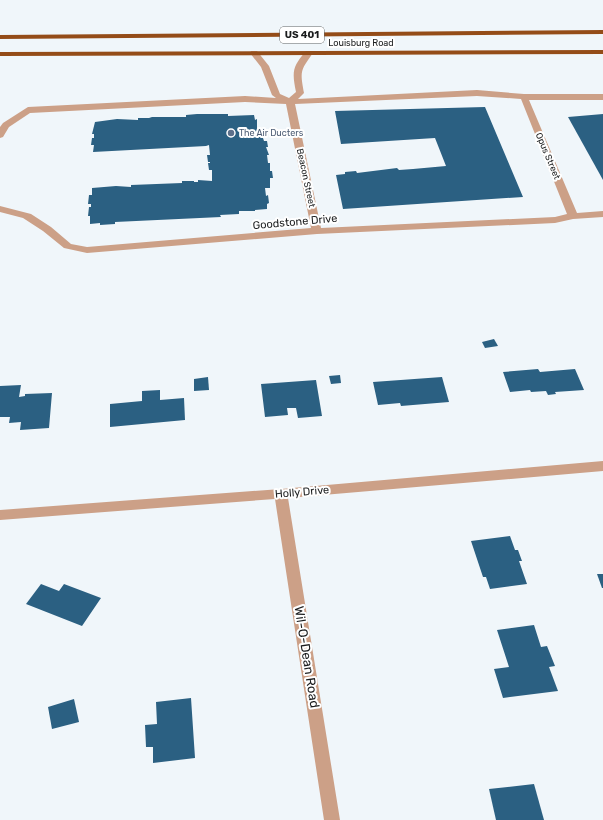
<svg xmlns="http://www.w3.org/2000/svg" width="603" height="820" viewBox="0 0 603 820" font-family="Rubik,sans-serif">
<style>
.building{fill:#2b6082}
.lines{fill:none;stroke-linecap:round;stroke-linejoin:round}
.minor{fill:#cca087;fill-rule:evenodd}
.trunk{fill:#944c18;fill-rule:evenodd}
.service-dot{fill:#5c6f8a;stroke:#fff;stroke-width:1.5}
.labels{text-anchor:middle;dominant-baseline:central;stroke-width:4;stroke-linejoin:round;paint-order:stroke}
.far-street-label{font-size:9px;fill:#1a1c1d;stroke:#fff}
.far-service-label{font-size:9px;fill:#4e5e75;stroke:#fff;text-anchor:start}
.shield{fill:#fff;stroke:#5f6061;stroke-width:1}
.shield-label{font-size:10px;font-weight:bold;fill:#1a1c1d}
.street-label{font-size:11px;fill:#1a1c1d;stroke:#fff}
.near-street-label{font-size:13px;fill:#1a1c1d;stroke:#fff}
</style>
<rect width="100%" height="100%" fill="#f0f6fa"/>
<g class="building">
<path d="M485,107L523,197L343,209L336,175L345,174V172L356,171L357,173L397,168L399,170L413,169L446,166L435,138L341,144L335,111Z"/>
<path d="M197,114H228V116L254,115L255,120L257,119V133L261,132L264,141H267L268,147H266L269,155H267L268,163H270V171H272L273,178H270V188H265L266,196L268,195L269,203L267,204V209L255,210V211H239V214L220,215L221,217L115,222V224L100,225V223L90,224V216H88L89,207H91V204H88L89,195H92V188L116,186L131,187V185L182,183V181H194V182H198V180L212,181V170H209L208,163H210V162H208L207,155H210L209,145L206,146L93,152L94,145H91L92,138H94V134H92L95,122L117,119L138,120V118H149L152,117H186V115Z"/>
<path d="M603,114V180L568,117Z"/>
<path d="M494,339L498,346L485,348L482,342Z"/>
<path d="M538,369L540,372L575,369L584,390L555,392L556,394L548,395L546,391L531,392L530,390L510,392L503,372Z"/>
<path d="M340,375L341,383L331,384L329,376Z"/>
<path d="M208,377L209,390L194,391V379Z"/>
<path d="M442,377L449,402L401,406L400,403L378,405L373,382Z"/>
<path d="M316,380L322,416L298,418L296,408H287L288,415L265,417L261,384Z"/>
<path d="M21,385L19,397L25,396V394L52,393L49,428L20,430L21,422L9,423L10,417H0V386Z"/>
<path d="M160,390V400L184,398L185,420L110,427V404L142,401V391Z"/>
<path d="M510,536L515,550H518L522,561H519L527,584L490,589L486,577H483L471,541Z"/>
<path d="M597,574H603V588H602Z"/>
<path d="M41,584L59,591L64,584L101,598L82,626L26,604Z"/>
<path d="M534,625L541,647L547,646L555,666L549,667L558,691L503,698L494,669L509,667L497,630Z"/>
<path d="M191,698L195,758L153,763V747H146L145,725L157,724L156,702Z"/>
<path d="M74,699L79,722L52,729L48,707Z"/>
<path d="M534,784L544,820H496L489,789Z"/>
</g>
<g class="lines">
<g class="minor">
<path d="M251,51H257L269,66L280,94L289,98L296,92C292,72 292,67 306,51H309L313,53C300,71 300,71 304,93L298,99L477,90L524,94H603V100H529L577,213L603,211V217L573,219L555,223L317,234L87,253L64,248L43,231L23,218L0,212V206L31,214L51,227L71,244L87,247L311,228L286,104L245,102L30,113L9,127L3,137L0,138V127L3,123L28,107L245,96L276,98L272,95L261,67L250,53ZM477,96L521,99L567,214L555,217L321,228L295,104Z"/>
<path d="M603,461V471L288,498L340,820H324L275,499L0,520V510L281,489Z"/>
</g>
<g class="trunk">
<path d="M603,30V34L0,39V35Z"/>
<path d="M603,50V54L0,56V52Z"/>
</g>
</g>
<circle class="service-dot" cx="231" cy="133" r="4"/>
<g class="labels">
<g class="far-street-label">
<text x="361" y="43">Louisburg Road</text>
<text transform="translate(548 156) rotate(67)">Opus Street</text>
<text transform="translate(306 178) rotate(78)">Beacon Street</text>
</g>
<g class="far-service-label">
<text x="239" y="133">The Air Ducters</text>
</g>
<rect class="shield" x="280" y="27" width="44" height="16" rx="3"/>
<g class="shield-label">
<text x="302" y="35">US 401</text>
</g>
<g class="street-label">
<text transform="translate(295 222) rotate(-5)">Goodstone Drive</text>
<text transform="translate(302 492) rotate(-5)">Holly Drive</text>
</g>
<g class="near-street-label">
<text transform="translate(307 657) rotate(81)">Wil-O-Dean Road</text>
</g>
</g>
</svg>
